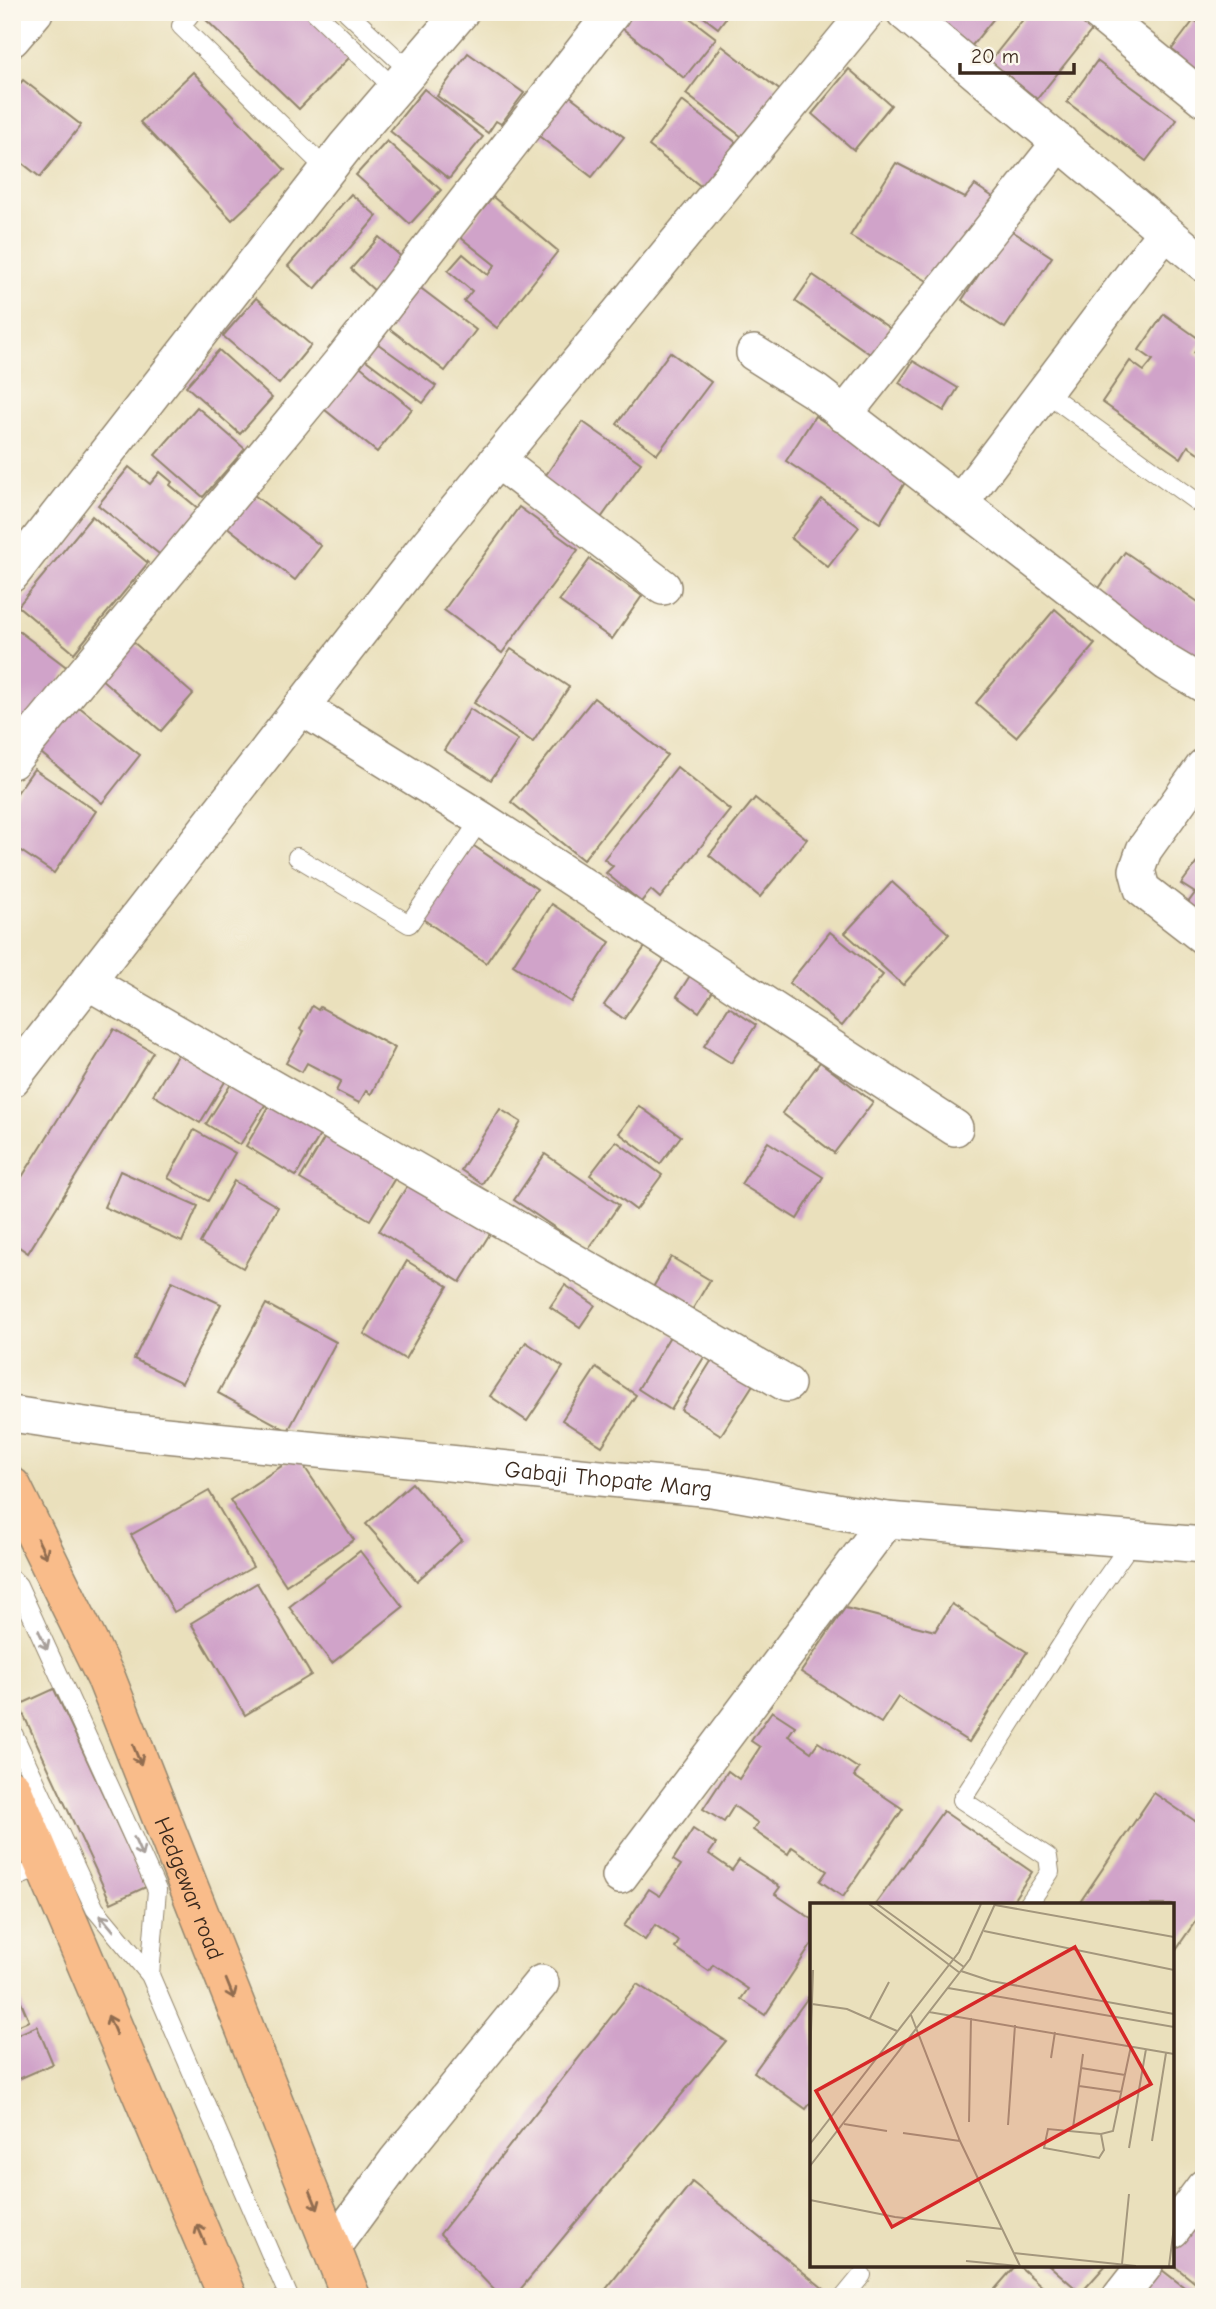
<svg xmlns="http://www.w3.org/2000/svg" width="1216" height="2309" viewBox="0 0 1216 2309" font-family="'Comic Neue',sans-serif">
<style>
.building{fill:#d0a3c9}
.lines{fill:none;stroke-linecap:round;stroke-linejoin:round}
.lane-casing{stroke:#92856d;stroke-width:20}
.street-casing{stroke:#92856d;stroke-width:38}
.primary-casing{stroke:#92856d;stroke-width:41}
.lane{stroke:#fff;stroke-width:18}
.street{stroke:#fff;stroke-width:35}
.primary{stroke:#f9bc8a;stroke-width:38}
.oneway{stroke:#906c4f}
.oneway2{stroke:#a79f9a}
.labels{text-anchor:middle;dominant-baseline:central;stroke-width:6;stroke-linejoin:round;paint-order:stroke}
.street-label{font-size:23px;fill:#3b2a1e;stroke:#fbf7ec}
.inset-road{fill:none;stroke:#a4977d;stroke-width:2}
.view{fill:#d62828;fill-opacity:0.15;stroke:#d62828;stroke-width:3.5}
.inset-edge{fill:none;stroke:#3b2a1e;stroke-width:3.5}
</style>
<rect width="100%" height="100%" fill="#fbf7ec"/>
<filter id="ink" filterUnits="userSpaceOnUse"><feTurbulence type="fractalNoise" baseFrequency=".0143" numOctaves="2"/><feDisplacementMap in="SourceGraphic" scale="14" xChannelSelector="R" yChannelSelector="G"/><feConvolveMatrix kernelMatrix="1 2 1 2 8 2 1 2 1" color-interpolation-filters="sRGB"/></filter>
<filter id="wash" filterUnits="userSpaceOnUse"><feTurbulence type="fractalNoise" baseFrequency=".00686" numOctaves="4" result="noise"/><feDisplacementMap in="SourceGraphic" scale="28" xChannelSelector="R" yChannelSelector="G"/><feGaussianBlur stdDeviation="1.57" result="paint"/><feColorMatrix in="noise" values="0 0 0 0 0 0 0 0 0 0 0 0 0 0 0 0 0 1.4 0 .05"/><feComposite in="paint" operator="in"/></filter>
<g filter="url(#wash)">
<rect width="100%" height="100%" fill="#eae0bc"/>
<g id="blocks">
<g class="building">
<path d="M208,12H304L350,57L299,109L203,17Z"/>
<path d="M626,12H682L716,38L684,78L617,24Z"/>
<path d="M697,12H730L718,28Z"/>
<path d="M926,12H999L970,48Z"/>
<path d="M1029,12H1080L1096,25L1037,99L990,61Z"/>
<path d="M1194,20L1204,27V85L1166,57Z"/>
<path d="M722,46L786,95L750,143L686,94Z"/>
<path d="M468,53L524,93L501,124L496,121L488,133L437,96Z"/>
<path d="M1097,61L1177,120L1146,161L1067,102Z"/>
<path d="M849,69L891,105L854,150L812,114Z"/>
<path d="M193,72L285,170L232,220L140,122Z"/>
<path d="M23,80L81,125L40,177L12,155V93Z"/>
<path d="M424,89L483,137L449,179L390,131Z"/>
<path d="M566,93L624,137L592,177L535,133Z"/>
<path d="M682,101L746,150L712,195L649,146Z"/>
<path d="M387,141L441,190L410,224L356,175Z"/>
<path d="M896,163L965,198L975,185L999,201L941,289L850,236Z"/>
<path d="M351,194L377,216L315,289L288,266Z"/>
<path d="M493,197L558,251L497,328L464,301L472,291L448,271L463,254L488,275L495,265L460,237Z"/>
<path d="M1009,229L1052,257L1005,328L962,300Z"/>
<path d="M379,237L405,260L376,292L351,269Z"/>
<path d="M813,275L898,334L880,361L795,301Z"/>
<path d="M410,280L476,330L445,371L380,321Z"/>
<path d="M256,298L311,345L279,384L223,336Z"/>
<path d="M1164,314L1202,341L1194,353L1204,360V457L1188,446L1181,458L1102,402L1130,361L1144,371L1153,360L1139,350Z"/>
<path d="M370,338L436,386L423,403L358,354Z"/>
<path d="M219,350L272,398L240,434L186,386Z"/>
<path d="M670,352L711,382L657,454L617,424Z"/>
<path d="M913,361L958,388L944,411L899,383Z"/>
<path d="M355,362L412,409L377,452L319,405Z"/>
<path d="M197,407L245,449L203,497L155,455Z"/>
<path d="M815,416L909,476L880,523L786,461Z"/>
<path d="M583,422L641,463L598,522L541,482Z"/>
<path d="M129,467L150,484L160,472L172,482L170,485L200,510L163,557L98,505Z"/>
<path d="M246,489L321,546L295,580L221,522Z"/>
<path d="M822,499L859,527L828,567L791,538Z"/>
<path d="M519,507L578,550L502,653L444,610Z"/>
<path d="M92,516L148,563L74,653L18,606Z"/>
<path d="M1125,552L1204,606V655L1194,669L1092,598Z"/>
<path d="M590,559L642,596L612,639L559,601Z"/>
<path d="M1055,609L1095,644L1016,737L976,703Z"/>
<path d="M12,626L69,669L12,746Z"/>
<path d="M132,641L193,694L161,731L100,678Z"/>
<path d="M511,649L569,687L533,742L474,703Z"/>
<path d="M594,698L667,755L583,860L511,802Z"/>
<path d="M78,706L140,755L102,803L41,753Z"/>
<path d="M470,709L518,740L491,780L444,750Z"/>
<path d="M677,767L730,810L660,898L651,890L641,902L606,873L613,866L604,859Z"/>
<path d="M34,769L96,811L54,873L12,845V800Z"/>
<path d="M755,798L807,839L760,897L709,855Z"/>
<path d="M471,844L537,889L486,963L420,917Z"/>
<path d="M1204,853V927L1182,911L1195,893L1181,884Z"/>
<path d="M892,882L949,934L903,985L845,933Z"/>
<path d="M552,904L610,942L571,1002L513,965Z"/>
<path d="M830,932L883,975L842,1026L789,983Z"/>
<path d="M645,947L664,960L624,1019L604,1005Z"/>
<path d="M698,963L721,979L699,1012L677,996Z"/>
<path d="M312,1006L318,1010L320,1007L395,1048L371,1094L366,1091L359,1103L336,1091L341,1081L307,1063L302,1072L286,1063L304,1031L300,1029Z"/>
<path d="M729,1007L756,1025L731,1063L704,1046Z"/>
<path d="M114,1029L153,1052L28,1253L12,1242V1193Z"/>
<path d="M179,1052L226,1080L200,1123L153,1095Z"/>
<path d="M820,1062L873,1102L834,1153L782,1113Z"/>
<path d="M236,1076L270,1097L240,1145L206,1124Z"/>
<path d="M277,1093L327,1123L296,1176L246,1146Z"/>
<path d="M639,1106L681,1136L660,1164L619,1133Z"/>
<path d="M500,1109L521,1122L482,1184L461,1170Z"/>
<path d="M331,1127L401,1168L370,1220L300,1179Z"/>
<path d="M194,1130L235,1153L208,1201L168,1178Z"/>
<path d="M616,1141L662,1175L636,1210L590,1175Z"/>
<path d="M768,1142L823,1177L797,1219L741,1184Z"/>
<path d="M545,1154L619,1205L588,1250L514,1200Z"/>
<path d="M120,1171L198,1206L182,1242L104,1207Z"/>
<path d="M411,1180L496,1224L460,1282L379,1231Z"/>
<path d="M234,1181L278,1207L243,1268L200,1243Z"/>
<path d="M671,1257L710,1280L691,1312L652,1289Z"/>
<path d="M407,1261L448,1286L405,1359L364,1334Z"/>
<path d="M172,1281L221,1304L182,1383L134,1359Z"/>
<path d="M565,1285L595,1305L580,1327L550,1307Z"/>
<path d="M266,1304L336,1342L288,1431L218,1393Z"/>
<path d="M672,1333L706,1354L671,1410L638,1389Z"/>
<path d="M526,1342L563,1367L527,1421L490,1396Z"/>
<path d="M713,1358L754,1383L721,1435L681,1410Z"/>
<path d="M596,1368L636,1395L602,1446L562,1420Z"/>
<path d="M297,1456L354,1540L286,1585L230,1500Z"/>
<path d="M412,1483L462,1540L417,1581L366,1524Z"/>
<path d="M209,1491L253,1567L174,1612L131,1535Z"/>
<path d="M360,1551L403,1607L332,1663L289,1607Z"/>
<path d="M257,1583L311,1675L245,1715L191,1623Z"/>
<path d="M952,1604L1027,1652L969,1742L898,1697L881,1723L801,1672L845,1608L935,1631Z"/>
<path d="M54,1689L146,1887L111,1903L19,1705Z"/>
<path d="M772,1711L795,1726L788,1736L811,1752L818,1742L859,1769L854,1776L903,1809L843,1897L820,1881L827,1871L792,1847L788,1854L753,1830L758,1823L734,1806L724,1822L703,1809L728,1771L739,1779L760,1747L751,1741Z"/>
<path d="M1154,1793L1204,1827V1909L1172,1955V1905H1078Z"/>
<path d="M943,1811L1032,1872L1010,1905H875Z"/>
<path d="M693,1829L716,1844L709,1854L732,1870L739,1860L780,1887L775,1894L812,1919V1944L765,2015L741,1999L748,1989L713,1965L709,1971L675,1948L679,1941L655,1925L645,1940L624,1926L649,1889L660,1896L681,1865L673,1860Z"/>
<path d="M12,1981L29,2021L12,2028Z"/>
<path d="M637,1984L726,2041L514,2297H501L440,2234Z"/>
<path d="M812,1992V2101L806,2109L754,2072Z"/>
<path d="M37,2026L53,2064L12,2082V2037Z"/>
<path d="M692,2182L829,2293L827,2297H616L606,2289Z"/>
<path d="M1194,2216L1204,2223V2290L1172,2264V2243Z"/>
<path d="M1016,2265H1018L1054,2297H988Z"/>
<path d="M1049,2265H1106L1081,2293Z"/>
<path d="M1162,2270L1197,2297H1141Z"/>
</g>
</g>
</g>
<g filter="url(#ink)">
<use href="#blocks" fill-opacity="0" stroke="#92856d" stroke-width="2"/>
<g class="lines">
<defs>
<g id="lane">
<path d="M192,12L181,26L327,170"/>
<path d="M315,12L395,89"/>
<path d="M347,12L410,71"/>
<path d="M1044,391L1204,507"/>
<path d="M297,857L409,924L481,819"/>
<path d="M12,1579L18,1585L157,1890L150,1975"/>
<path d="M12,1731L95,1909L150,1975L289,2297"/>
<path d="M12,1879L45,1866"/>
<path d="M1028,1905L1050,1872L1048,1857L962,1800L1083,1611L1133,1540"/>
<path d="M844,2297L862,2275"/>
</g>
<g id="street">
<path d="M904,12L1204,264"/>
<path d="M1097,12L1204,99"/>
<path d="M12,39L35,12"/>
<path d="M754,353L816,392L1167,663L1204,685"/>
<path d="M844,415L1060,142"/>
<path d="M497,460L663,587"/>
<path d="M961,502L1165,232"/>
<path d="M12,574L345,147L461,12"/>
<path d="M301,707L481,819L955,1128"/>
<path d="M12,761L341,362L613,12"/>
<path d="M1204,766L1144,850L1137,870L1142,889L1204,937"/>
<path d="M88,982L787,1384"/>
<path d="M12,1079L421,553L867,12"/>
<path id="s1" d="M12,1414L125,1431L712,1489L887,1520L1204,1545"/>
<path d="M620,1876L887,1520"/>
<path d="M1172,2230L1204,2187"/>
<path d="M332,2248L396,2161L541,1983"/>
<path d="M1120,2297L1145,2265"/>
</g>
<g id="primary">
<path id="s2" d="M12,1487L107,1680L351,2297"/>
<path d="M12,1789L228,2297"/>
</g>
</defs>
<use href="#lane" class="lane-casing"/>
<use href="#street" class="street-casing"/>
<use href="#primary" class="primary-casing"/>
<use href="#lane" class="lane"/>
<use href="#street" class="street"/>
<use href="#primary" class="primary"/>
</g>
<defs><path id="oneway-shaft" d="M-6 0H5M1.5-3L5.5 0L1.5 3" fill="none" stroke-width="1.6" stroke-linecap="round" stroke-linejoin="round" transform="scale(1.75)"/></defs>
<g class="oneway">
<use href="#oneway-shaft" transform="translate(42 1548) rotate(64)"/>
<use href="#oneway-shaft" transform="translate(137 1755) rotate(68)"/>
<use href="#oneway-shaft" transform="translate(230 1989) rotate(68)"/>
<use href="#oneway-shaft" transform="translate(112 2025) rotate(-113)"/>
<use href="#oneway-shaft" transform="translate(314 2200) rotate(68)"/>
<use href="#oneway-shaft" transform="translate(201 2234) rotate(-113)"/>
</g>
<g class="oneway2">
<use href="#oneway-shaft" transform="translate(43 1640) rotate(65)"/>
<use href="#oneway-shaft" transform="translate(138 1847) rotate(66)"/>
<use href="#oneway-shaft" transform="translate(107 1923) rotate(-130)"/>
</g>
</g>
<g class="labels">
<g class="street-label">
<text stroke="none"><textPath href="#s1" startOffset="600">Gabaji Thopate Marg</textPath></text>
<text stroke="none"><textPath href="#s2" startOffset="439">Hedgewar road</textPath></text>
</g>
</g>
<g transform="translate(810 1903)">
<rect width="364" height="364" fill="#eae0bc"/>
<path class="inset-road" d="M59,1L150,70M67,1L154,64M185,2L364,34M174,28L364,67M151,68L181,78L364,111M138,85L364,124M2,101L37,106L87,128M119,109L364,151M101,112L150,238L210,363M60,115L79,79M241,155L245,129M0,160L3,67M271,165L315,172M269,183L312,189M159,219L161,115M34,221L77,228M198,222L205,122M263,225L273,151M93,230L150,238M291,231L294,247L289,255L234,245L238,226L291,231L303,228L321,143M342,238L356,150M0,241L149,49L171,1M319,245L336,146M0,263L160,56L185,1M0,297L85,314L192,326M204,350L326,363M156,358L208,363M312,361L319,291M359,363L364,324"/>
<path class="view" d="M265,44L341,181L82,324L6,188Z"/>
<rect width="364" height="364" class="inset-edge"/>
</g>
<rect width="1216" height="2309" fill="none" stroke="#fbf7ec" stroke-width="42"/>
<path d="M960 63v10h114v-10" fill="none" stroke="#3b2a1e" stroke-width="3.5"/>
<text x="971" y="63" font-size="21" fill="#3b2a1e" stroke="#fbf7ec" stroke-width="5" paint-order="stroke">20 m</text>
</svg>
